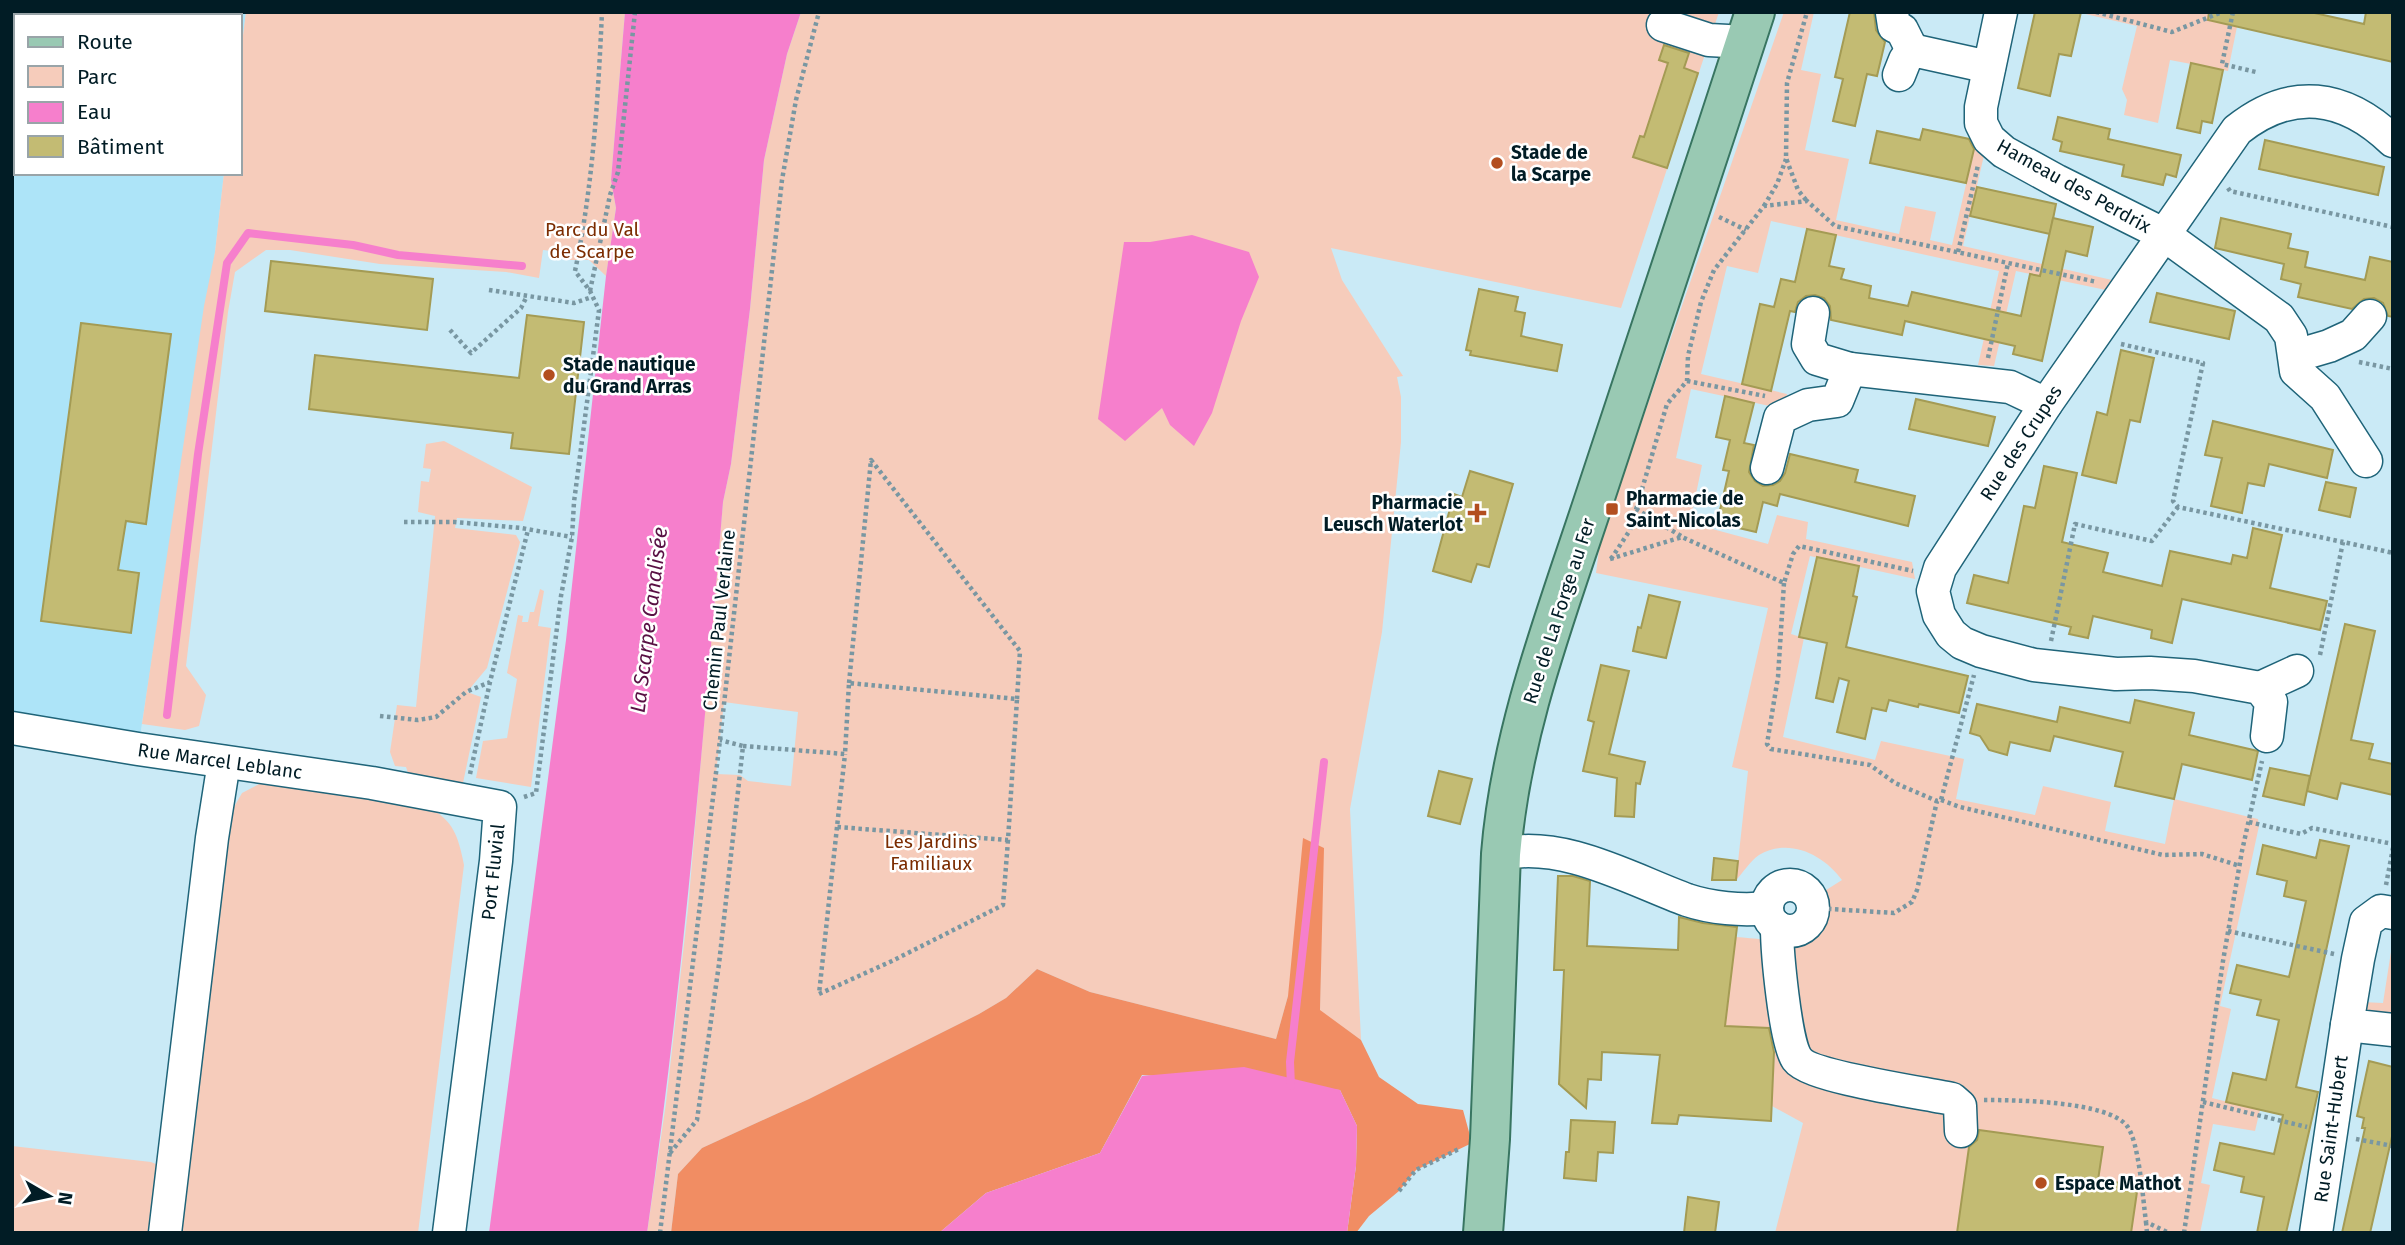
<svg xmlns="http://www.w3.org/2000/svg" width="2405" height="1245" viewBox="0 0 2405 1245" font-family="'Fira Sans',sans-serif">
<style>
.built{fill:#ade4f8}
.green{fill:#f6ccbb;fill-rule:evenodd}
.forest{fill:#f18d63}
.water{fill:#f67fcc}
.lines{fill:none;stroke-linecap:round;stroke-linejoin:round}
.stream{stroke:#f67fcc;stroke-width:8}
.building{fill:#c3bb73;stroke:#a49b54;stroke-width:2}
.minor-casing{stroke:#1f6479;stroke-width:35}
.major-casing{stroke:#387561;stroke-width:42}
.path{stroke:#7997a2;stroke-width:4.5;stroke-dasharray:3.5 3.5;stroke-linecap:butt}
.minor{stroke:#fff;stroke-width:32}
.major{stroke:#99c9b3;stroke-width:38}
.poi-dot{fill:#b34e1f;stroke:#fff;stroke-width:2.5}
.labels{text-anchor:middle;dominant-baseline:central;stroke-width:5;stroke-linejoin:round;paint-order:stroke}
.poi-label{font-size:19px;font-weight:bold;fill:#011c25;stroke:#fff;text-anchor:start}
.street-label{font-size:19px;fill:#011c25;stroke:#fff}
.park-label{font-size:19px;fill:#7b2c01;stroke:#fff}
.water-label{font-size:21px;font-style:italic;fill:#591044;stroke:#fff}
</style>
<rect width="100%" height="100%" fill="#caeaf6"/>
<path class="built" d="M12,12H246L240,59V16H16V173H224L215,252L138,749L12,728Z"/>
<g class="green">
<path d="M246,12H625L611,180L616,208L606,276L589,260H570V253L543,250L539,278L506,272L380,264L290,250H266L235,272L228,312L186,666L206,695L199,726L185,730L142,724L204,306L215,252L224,173H240V59Z"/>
<path d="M801,12H1719L1621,308L1331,248L1342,280L1403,376L1397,377L1401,397V442L1382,632L1350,809L1361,1040L1320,1011L1321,934L1288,996L1276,1039L1090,992L1037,969L1006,998L979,1014L809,1099L702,1148L678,1174L671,1233H647L666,1103L688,909L723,502L731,464L750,309L764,160L787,54ZM724,702L798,712L791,786L748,781L740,775L716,774Z"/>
<path d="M1784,12H1814L1801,70L1821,74L1805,150L1849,159L1836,220L1899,234L1905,206L1936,212L1930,240L1952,245L1976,141L1985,151L1963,246L2112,280L2106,290L2016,271L1994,366L1978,365L1999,271L1771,221L1758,273L1727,266L1701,374L1787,394L1784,409L1691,389L1676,458L1702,465L1690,523L1768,544L1777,515L1808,522L1806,539L1912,562L1915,579L1810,556L1791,634L1804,638L1783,737L1875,760L1881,741L1964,759L1956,799L2035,815L2043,786L2111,802L2105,831L2165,844L2174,799L2258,819L2259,826L2220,1006L2231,1009L2212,1098L2260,1110L2255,1131L2213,1124L2201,1183L2210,1185L2200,1233H2131L2137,1186L2098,1180L2103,1147L1972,1129L1957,1233H1775L1803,1123L1772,1106L1776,1028L1725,1026L1736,937C1745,938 1755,938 1764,940C1773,941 1786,948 1796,946C1822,940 1836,915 1823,892L1842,880C1824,855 1789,837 1759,855C1750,861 1743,873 1736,880L1748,771L1732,767L1768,608L1596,573L1600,542Z"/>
<path d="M2240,12L2228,71L2170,60L2158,123L2124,115L2127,100L2122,89L2137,26L2081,13Z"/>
<path d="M444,441L532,487L523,521L457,518L455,528L516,535L520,542L487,668L467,692L481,697L463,783L409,776L406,767L395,766L390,752L397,705L416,707L435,516L418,512L421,481L429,482L431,469L423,468L426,444Z"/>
<path d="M540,589L544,591L538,626L551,628L531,787L476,778L483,741L507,738L517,679L507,673L518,615L523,616L522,622H528L530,612H534Z"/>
<path d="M263,782L427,806C454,821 458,836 464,865L418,1233H179L230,814L242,793Z"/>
<path d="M2393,939V1022L2371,1018L2362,1002L2383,1003Z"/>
<path d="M12,1146L151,1162L158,1165L151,1233H12Z"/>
</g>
<path class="forest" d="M1303,838L1324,848L1320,1010L1361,1040L1379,1077L1418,1104L1463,1110L1472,1143L1416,1170L1399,1191L1369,1216L1356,1233H1347L1356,1166L1357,1126L1340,1090L1142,1075L1100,1153L986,1193L939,1233H671L678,1174L702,1148L809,1099L979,1014L1006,998L1037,969L1090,992L1276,1039L1288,996Z"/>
<g class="water">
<path d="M625,12H801L787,54L764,160L750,309L731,464L723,502C703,746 682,990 647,1233H489L566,640L606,276L616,208L611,180Z"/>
<path d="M1192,235L1249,252L1259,277L1241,321L1212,413L1194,446L1170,425L1162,408L1125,441L1098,419L1124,242H1150Z"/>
<path d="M1244,1067L1340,1090L1357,1126L1356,1166L1347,1233H939L986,1193L1100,1153L1142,1076Z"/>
</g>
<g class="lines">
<g class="stream">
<path d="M167,715L198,454L227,263L248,233L353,245L398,255L522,266"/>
<path d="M1291,1086L1290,1062L1324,762"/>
</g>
</g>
<g class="building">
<path d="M1850,12H1874L1876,30L1885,42L1877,76L1867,74L1855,126L1833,121L1843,79L1835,77Z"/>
<path d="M2035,12H2081L2071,56L2059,54L2050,96L2018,88Z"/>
<path d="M2209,12H2310L2364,24L2366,12H2393V62L2208,20Z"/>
<path d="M1664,45L1689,53L1684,68L1698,73L1667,168L1633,157L1640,136L1644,137L1668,63L1659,60Z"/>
<path d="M2191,63L2223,70L2212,123L2202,121L2200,133L2177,128Z"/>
<path d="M2058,117L2110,129L2108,139L2181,155L2176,177L2166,174L2163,185L2122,176L2124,165L2060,151L2062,142L2053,139Z"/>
<path d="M1923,129L1969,139L1974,149L1966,183L1870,163L1877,131L1920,140Z"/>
<path d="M2265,140L2384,167L2378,195L2259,169Z"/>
<path d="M1977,187L2056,204L2050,234L1970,216Z"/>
<path d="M2053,218L2093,227L2087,256L2066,251L2042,361L2013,354L2015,346L1905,321L1902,335L1831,320L1830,306L1824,298L1815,295L1806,296L1798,302L1795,312L1790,311L1771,391L1742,384L1760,304L1774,307L1781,279L1795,282L1807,229L1836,235L1829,266L1844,269L1841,279L1871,286L1869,298L1908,306L1912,292L2021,316L2030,274L2040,276Z"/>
<path d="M2221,218L2291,234L2288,248L2308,252L2305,267L2365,280L2370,257L2393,262V317L2388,316L2383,303L2374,298L2364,299L2352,309L2298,297L2301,284L2281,279L2284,264L2215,248Z"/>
<path d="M271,261L433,279L427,330L265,311Z"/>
<path d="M1479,289L1518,297L1515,311L1525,313L1521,336L1562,345L1557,371L1470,355L1471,351L1466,350Z"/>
<path d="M2157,293L2235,311L2229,339L2150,322Z"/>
<path d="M527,315L584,322L569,454L511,448L513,433L309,409L315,355L519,378Z"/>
<path d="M81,323L171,334L146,524L126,521L118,570L139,573L131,633L41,621Z"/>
<path d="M2121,350L2154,358L2140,422L2130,420L2116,483L2082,475L2097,412L2107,415Z"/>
<path d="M1725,396L1754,403L1744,443L1754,445L1749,472L1755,481L1763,486L1773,485L1780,481L1785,473L1790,454L1858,470L1855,482L1915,496L1908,526L1780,494L1777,506L1763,502L1756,532L1717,523L1729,471L1723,470L1730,440L1716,437Z"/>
<path d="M1916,399L1995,417L1988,446L1909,429Z"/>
<path d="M2213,421L2333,450L2327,478L2269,464L2264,486L2248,483L2242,513L2211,506L2222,458L2205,455Z"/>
<path d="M2044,466L2077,473L2062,542L2108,553L2103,572L2162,586L2170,551L2231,564L2233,555L2247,558L2253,528L2282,535L2270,588L2327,601L2320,630L2182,599L2172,643L2151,638L2152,630L2093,616L2088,638L2069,634L2071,627L1967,603L1974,575L2008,583L2024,506L2035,508Z"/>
<path d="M1470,471L1513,484L1489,567L1477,564L1471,582L1433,571L1454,494L1462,497Z"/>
<path d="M2326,482L2356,488L2350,517L2319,510Z"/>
<path d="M1817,557L1859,566L1853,596L1857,597L1846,647L1968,676L1959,713L1919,704L1918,707L1889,700L1886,711L1872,708L1865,739L1837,732L1849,681L1839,678L1833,702L1816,698L1827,643L1799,637Z"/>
<path d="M1649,595L1680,602L1666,658L1633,651L1638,627L1641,628Z"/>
<path d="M2345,624L2375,631L2351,740L2373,744L2369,759L2393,764V795L2341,783L2337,799L2307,791Z"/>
<path d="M1601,665L1629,671L1609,754L1645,762L1640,784L1636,783L1634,817L1615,816L1617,778L1583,771L1594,722L1588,720Z"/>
<path d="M2135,700L2194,713L2189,735L2258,751L2252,780L2182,764L2174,799L2115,786L2123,752L2054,736L2050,751L2010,742L2007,755L1989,750L1980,736L1970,733L1977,704L2057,722L2060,707L2130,723Z"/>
<path d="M2270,768L2310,776L2304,805L2263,796Z"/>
<path d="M1439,771L1472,779L1460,824L1428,816Z"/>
<path d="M2320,840L2349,846L2296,1087L2318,1092L2286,1233H2257L2264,1197L2241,1192L2244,1177L2214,1170L2220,1143L2274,1154L2283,1115L2226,1102L2233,1073L2266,1080L2279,1020L2257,1015L2261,1000L2230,993L2237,965L2289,977L2293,960L2306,901L2284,896L2287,881L2257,874L2263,845L2316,858Z"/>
<path d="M1714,858L1738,861L1736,880H1712Z"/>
<path d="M1558,876H1573L1590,881L1587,946L1678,950L1679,917L1703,923L1737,927L1725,1026L1769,1028L1774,1052L1771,1121L1679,1115L1677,1124L1652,1123L1660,1055L1602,1052L1601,1080L1588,1079L1586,1108L1559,1084L1564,970H1554Z"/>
<path d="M2369,1061L2393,1067V1132L2370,1233H2342L2365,1128H2362L2364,1118L2357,1116Z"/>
<path d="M1571,1120L1615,1122L1613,1153L1598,1152L1596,1181L1564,1178L1566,1152H1569Z"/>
<path d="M1979,1130L2103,1147L2098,1180L2138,1185L2131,1233H1957L1969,1147L1977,1140Z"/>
<path d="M1688,1197L1719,1202L1715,1233H1684Z"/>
</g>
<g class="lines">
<defs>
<g id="minor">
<path d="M2001,12L1981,107V123L1989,139L2004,152L2057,181L2163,234L2279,318L2291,336L2296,371L2325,397L2366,461"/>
<path d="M1892,13L1894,26L1902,30L1912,50"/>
<path d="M1663,25L1709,40L1728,41L1743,49"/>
<path d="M1899,75L1905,60L1912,50L1989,67"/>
<path d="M1813,313L1808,344L1817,359L1850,369"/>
<path d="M2295,356L2329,346L2353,335L2370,316"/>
<path d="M1767,468L1780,418L1808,405L1837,401L1850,369L2010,387L2046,404"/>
<path d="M2260,688L2297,671"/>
<path d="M12,728L138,749L372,783L500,807L496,861L449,1233"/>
<path d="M2267,736L2271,702L2260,688L2194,676L2150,673L2116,674L2034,665L1981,651L1962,643L1951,634L1939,615L1933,591L1940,568L2046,404L2237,130C2291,87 2344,94 2393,141"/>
<path d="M1501,854C1563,840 1630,879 1687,900C1711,908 1742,911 1767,908"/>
<circle cx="1790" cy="908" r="23"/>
<path d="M2393,913L2381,911L2366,922L2358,959L2347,1025L2393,1030"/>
<path d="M1777,927C1777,951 1785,1042 1797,1059C1810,1077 1924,1093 1952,1099L1960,1106L1961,1131"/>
<path d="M165,1233L212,838L224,762"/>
<path d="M2316,1233L2347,1025"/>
</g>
<path id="major" d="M1483,1233L1490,1139L1501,854C1511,729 1558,610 1597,491C1650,332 1703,172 1755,12"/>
</defs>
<use href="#minor" class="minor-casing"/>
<use href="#major" class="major-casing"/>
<g class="path">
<path d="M2096,12L2172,32L2222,12"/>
<path d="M2233,12L2222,64L2256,72"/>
<path d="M2228,188L2230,191L2393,227"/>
<path d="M1806,200L1798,190L1786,158L1787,83L1807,12"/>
<path d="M1764,206L1777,184L1786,159"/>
<path d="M1719,217L1746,230"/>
<path d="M1958,252L1978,165"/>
<path d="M489,290L574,303L592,297"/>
<path d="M590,291L610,195L618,172L635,12"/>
<path d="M450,330L471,353L521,308L527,296"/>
<path d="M2121,344L2203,363L2173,501L2178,507L2343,542"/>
<path d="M1988,358L2008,263"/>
<path d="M2359,362L2393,369"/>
<path d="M1687,381L1765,396"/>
<path d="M1636,509L1681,536"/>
<path d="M404,522H455L521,528L572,537"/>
<path d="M1610,559L1682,537L1784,583L1793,554L1799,546L1913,571"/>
<path d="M1611,559L1630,530L1667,404L1687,381L1688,356L1701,302L1714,270L1764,206L1807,201L1835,226L2097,282"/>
<path d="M1784,583L1778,677L1767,744L1771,749L1870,765L1895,783L1937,801"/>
<path d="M2051,641L2075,524L2152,541L2178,507"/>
<path d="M2320,655L2343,542L2393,553"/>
<path d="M849,683L871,460L1020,651L1017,699"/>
<path d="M380,716L418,720L436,717L466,692L490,682"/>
<path d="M743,746L845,754L849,683L1017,699L1008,840L837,827L845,754"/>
<path d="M470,774L490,682L528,530"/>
<path d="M524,797L536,793L561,596L572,537L574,502L599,310L590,291L575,271C593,185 598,99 602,12"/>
<path d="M1941,800L1960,807L2163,855L2202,854L2240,866"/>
<path d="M2249,822L2301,834L2312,828L2393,844"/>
<path d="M837,827L819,994L892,961L1003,905L1008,840"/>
<path d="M2386,885L2393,848"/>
<path d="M1814,908L1894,913L1912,902L1917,890L1937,801L1941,800L1974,675"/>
<path d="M2228,931L2334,954"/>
<path d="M1984,1100C2015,1100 2108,1101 2127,1126C2139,1141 2143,1200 2146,1222L2169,1233"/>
<path d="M2203,1102L2307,1127"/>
<path d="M2356,1139L2393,1146"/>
<path d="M670,1153L697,1120L719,964L743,746L720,740"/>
<path d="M1399,1191L1416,1170L1459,1149"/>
<path d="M2146,1222L2147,1233"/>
<path d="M660,1233L720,740L782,180L796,100L819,12"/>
<path d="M2184,1233L2223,961L2242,851L2262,761"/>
</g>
<use href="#minor" class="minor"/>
<use href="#major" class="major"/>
</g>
<g class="poi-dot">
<circle cx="1497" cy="163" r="7"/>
<circle cx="549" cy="375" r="7"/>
<rect x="1605" y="502" width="14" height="14" rx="3.5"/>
<path d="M1473.5 502.5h7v7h7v7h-7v7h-7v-7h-7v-7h7z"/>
<circle cx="2041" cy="1183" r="7"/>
</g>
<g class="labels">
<g class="poi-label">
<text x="1511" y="152">Stade de<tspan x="1511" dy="22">la Scarpe</tspan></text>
<text x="563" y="364">Stade nautique<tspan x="563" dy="22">du Grand Arras</tspan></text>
<text x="1626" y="498">Pharmacie de<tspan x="1626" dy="22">Saint-Nicolas</tspan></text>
<text x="1463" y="502" text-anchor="end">Pharmacie<tspan x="1463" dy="22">Leusch Waterlot</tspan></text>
<text x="2055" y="1183">Espace Mathot</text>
</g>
<g class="street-label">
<text transform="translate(2074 186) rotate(29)">Hameau des Perdrix</text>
<text transform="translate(2021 443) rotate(-57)">Rue des Crupes</text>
<text transform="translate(1559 611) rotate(-72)">Rue de La Forge au Fer</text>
<text transform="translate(719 620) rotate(-84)">Chemin Paul Verlaine</text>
<text transform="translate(220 761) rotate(8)">Rue Marcel Leblanc</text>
<text transform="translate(493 872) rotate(-84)">Port Fluvial</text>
<text transform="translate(2331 1129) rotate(-82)">Rue Saint-Hubert</text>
</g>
<g class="park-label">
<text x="592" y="229">Parc du Val<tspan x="592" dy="22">de Scarpe</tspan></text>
<text x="931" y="841">Les Jardins<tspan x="931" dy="22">Familiaux</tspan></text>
</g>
<g class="water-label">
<text transform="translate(649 620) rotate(-83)">La Scarpe Canalisée</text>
</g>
</g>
<rect width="2405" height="1245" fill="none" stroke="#011c25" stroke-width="28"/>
<rect x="14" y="14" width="228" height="161" fill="#ffffff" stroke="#99a4a8" stroke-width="2"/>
<rect x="28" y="37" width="35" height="10" fill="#99c9b3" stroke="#99a4a8" stroke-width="2"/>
<text x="77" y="49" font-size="21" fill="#011c25">Route</text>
<rect x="28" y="66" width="35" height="21" fill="#f6ccbb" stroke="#99a4a8" stroke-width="2"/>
<text x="77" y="84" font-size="21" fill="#011c25">Parc</text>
<rect x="28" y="102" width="35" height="21" fill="#f67fcc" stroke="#99a4a8" stroke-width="2"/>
<text x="77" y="119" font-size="21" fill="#011c25">Eau</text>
<rect x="28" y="136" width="35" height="21" fill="#c3bb73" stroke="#99a4a8" stroke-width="2"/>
<text x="77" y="154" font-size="21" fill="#011c25">Bâtiment</text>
<g transform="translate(49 1196) rotate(99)" stroke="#ffffff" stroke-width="5" paint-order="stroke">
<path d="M0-5L12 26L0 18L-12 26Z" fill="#011c25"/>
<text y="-10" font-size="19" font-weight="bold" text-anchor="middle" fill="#011c25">N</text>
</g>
</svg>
